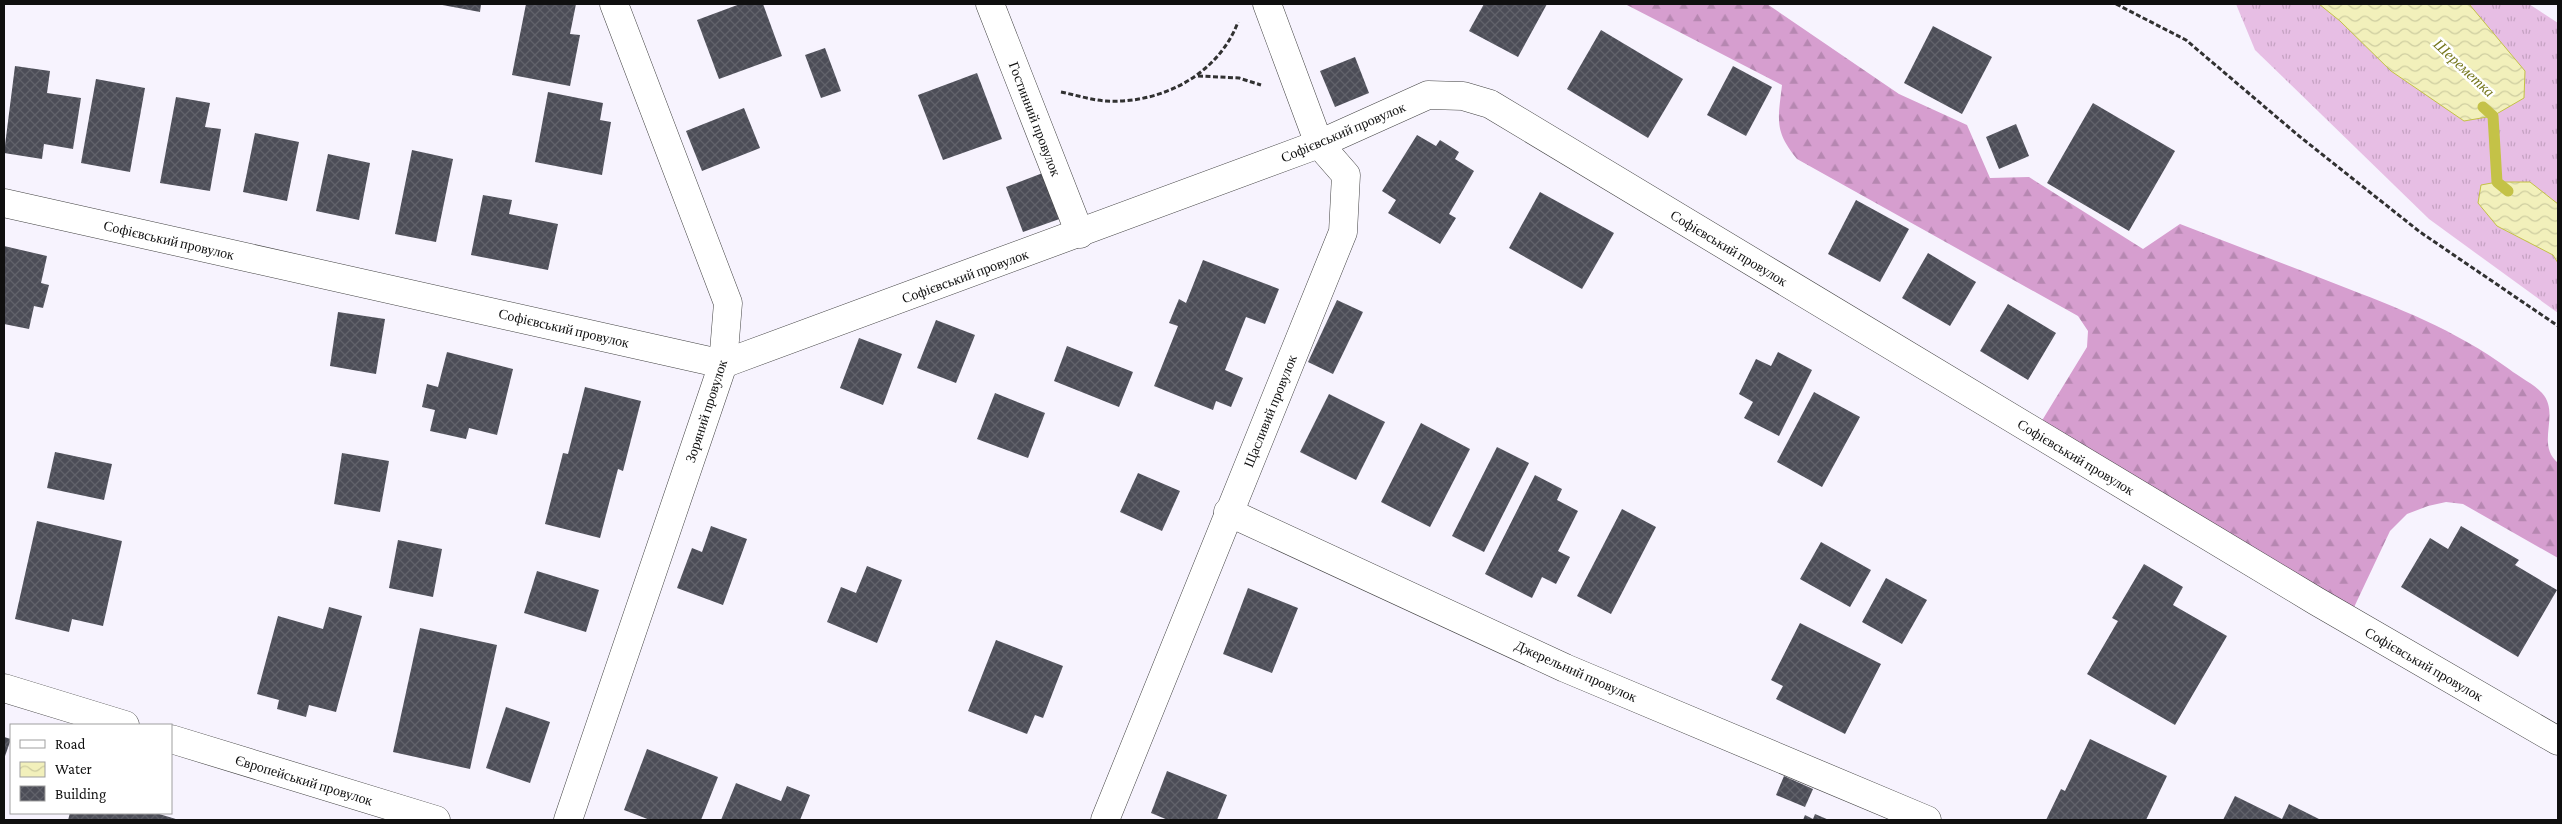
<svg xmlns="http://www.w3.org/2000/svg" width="2562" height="824" viewBox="0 0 2562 824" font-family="'Crimson Pro',serif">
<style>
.grass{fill:url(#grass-tufts)}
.forest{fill:url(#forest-firs)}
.water{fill:url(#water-waves);stroke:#c4c247}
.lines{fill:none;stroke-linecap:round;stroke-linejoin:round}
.stream{stroke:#c4c247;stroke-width:11}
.building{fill:url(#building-cross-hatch)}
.minor-casing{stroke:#424242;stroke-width:29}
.path{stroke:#313131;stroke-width:3;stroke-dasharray:5 2.5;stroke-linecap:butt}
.minor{stroke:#fff;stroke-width:28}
.labels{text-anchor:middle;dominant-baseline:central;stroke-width:5;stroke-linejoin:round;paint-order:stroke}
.street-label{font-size:14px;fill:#0f0f0f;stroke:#fff}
.water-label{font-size:15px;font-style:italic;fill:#75771d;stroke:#fff}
</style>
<defs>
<pattern id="grass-tufts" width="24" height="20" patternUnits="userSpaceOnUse" patternTransform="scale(1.25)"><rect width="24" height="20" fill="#e7bee4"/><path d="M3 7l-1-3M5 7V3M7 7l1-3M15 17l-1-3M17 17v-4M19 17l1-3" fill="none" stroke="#c5a2c2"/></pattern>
<pattern id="forest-firs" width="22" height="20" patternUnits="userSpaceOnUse" patternTransform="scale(1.25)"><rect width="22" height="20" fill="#d69ecf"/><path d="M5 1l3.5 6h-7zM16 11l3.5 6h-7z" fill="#b687b1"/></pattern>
<pattern id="water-waves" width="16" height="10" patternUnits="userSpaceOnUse" patternTransform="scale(1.25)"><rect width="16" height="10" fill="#f2f0bb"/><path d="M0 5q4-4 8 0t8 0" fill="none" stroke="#cecda0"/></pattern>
<pattern id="building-cross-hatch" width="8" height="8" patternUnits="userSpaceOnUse" patternTransform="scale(1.25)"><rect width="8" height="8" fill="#4c4d57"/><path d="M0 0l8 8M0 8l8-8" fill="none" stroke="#61626a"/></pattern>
</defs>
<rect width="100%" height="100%" fill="#f7f3fe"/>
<path class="grass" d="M2236,4H2529L2558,23V313L2429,219L2255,50Z"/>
<path class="forest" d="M1625,4H1767L1899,94L1967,125L1990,178L2029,177L2143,249L2180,224C2232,244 2284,264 2336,284C2398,308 2454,329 2509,369C2519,377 2534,384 2542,393C2561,414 2535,444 2558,463V558L2463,504L2446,502L2428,506L2407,514L2390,531L2348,620L2035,432L2087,347L2088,331L2078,316L1797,159C1774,131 1778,120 1782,85Z"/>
<g class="water">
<path d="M2319,4H2469L2525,71L2524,98L2493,116L2464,121L2391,71L2340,21Z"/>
<path d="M2497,182H2530L2558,204V263L2553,255L2497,226L2478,203L2481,185Z"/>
</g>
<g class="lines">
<path class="stream" d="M2483,107L2493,116L2497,182L2508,191"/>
</g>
<g class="building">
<path d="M437,4H481L480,12Z"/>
<path d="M526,4H576L570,34L580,35L570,86L512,75Z"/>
<path d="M740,4H763L782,56L719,79L697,20Z"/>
<path d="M1484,4H1547L1518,57L1469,31Z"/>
<path d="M1933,26L1992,57L1962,114L1904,83Z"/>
<path d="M1601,30L1683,79L1648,138L1567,89Z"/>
<path d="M825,48L841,91L821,98L805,55Z"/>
<path d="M1355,57L1369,93L1335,107L1320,71Z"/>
<path d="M15,66L50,71L47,93L81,98L73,149L44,144L42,159L4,153Z"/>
<path d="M1733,66L1772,87L1746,136L1707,115Z"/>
<path d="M977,73L1002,139L943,160L918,95Z"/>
<path d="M96,79L145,88L130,172L81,163Z"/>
<path d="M548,92L603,103L600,120L611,122L602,175L535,162Z"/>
<path d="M176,97L210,103L205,127L221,129L210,191L160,183Z"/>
<path d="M2093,103L2175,151L2129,231L2047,183Z"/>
<path d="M744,108L760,148L702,171L686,131Z"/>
<path d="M2016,124L2029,156L1999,169L1986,137Z"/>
<path d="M255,133L299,142L287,201L243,192Z"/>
<path d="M1417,135L1436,146L1440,140L1459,152L1455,159L1474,171L1449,214L1456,218L1440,244L1388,213L1396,200L1382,191Z"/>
<path d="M412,150L453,159L436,242L395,234Z"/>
<path d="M328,154L370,163L359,220L316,211Z"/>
<path d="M1048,171L1065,217L1023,232L1006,187Z"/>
<path d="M1540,192L1614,233L1582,289L1509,248Z"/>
<path d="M483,195L512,200L509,214L558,224L548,270L471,255Z"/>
<path d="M1856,200L1909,229L1880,282L1828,254Z"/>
<path d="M4,246L47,256L41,283L49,285L43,308L34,306L29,329L4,324Z"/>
<path d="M1928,253L1976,282L1950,326L1902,298Z"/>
<path d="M1203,260L1279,289L1265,324L1246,317L1225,370L1243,378L1231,407L1216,401L1213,410L1154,386L1178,326L1169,323L1179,299L1186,303Z"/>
<path d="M1337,300L1363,312L1333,374L1308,362Z"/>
<path d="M2008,304L2056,333L2028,380L1980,351Z"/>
<path d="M338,312L385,319L376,374L330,366Z"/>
<path d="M936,320L975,335L956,383L917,368Z"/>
<path d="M859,338L902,354L883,405L840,388Z"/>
<path d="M1067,346L1133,372L1119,407L1054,381Z"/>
<path d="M447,352L513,369L497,435L469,428L466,439L430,431L435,410L422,407L427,384L438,387Z"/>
<path d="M1778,352L1812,370L1779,436L1744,418L1753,402L1739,394L1756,359L1771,366Z"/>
<path d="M585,387L641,401L623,471L618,469L600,538L545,524L563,453L568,454Z"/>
<path d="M1814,392L1860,417L1822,487L1777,462Z"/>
<path d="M995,393L1045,413L1028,458L977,439Z"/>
<path d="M1329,394L1385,422L1356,480L1300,452Z"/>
<path d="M1421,423L1470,449L1430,527L1381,502Z"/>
<path d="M1497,447L1529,463L1484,552L1452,536Z"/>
<path d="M55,452L112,464L104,500L47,488Z"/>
<path d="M342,453L389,461L380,512L334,504Z"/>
<path d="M1138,473L1180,491L1162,531L1120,512Z"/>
<path d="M1535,475L1562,489L1557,500L1578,511L1558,551L1570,557L1556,584L1542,577L1532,598L1485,574Z"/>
<path d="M1622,509L1656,527L1611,614L1577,596Z"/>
<path d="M37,521L122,541L103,626L72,619L69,632L15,619Z"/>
<path d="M711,526L747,539L723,605L677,588L692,548L702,552Z"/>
<path d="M2461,526L2519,560L2515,565L2557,590L2518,657L2401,587L2430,538L2448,549Z"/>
<path d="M398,540L442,549L433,597L389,588Z"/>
<path d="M1821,542L1871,570L1850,607L1800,579Z"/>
<path d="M2144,564L2183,587L2173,605L2227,636L2175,725L2087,674L2118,621L2112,618Z"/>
<path d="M867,566L902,580L877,643L827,622L841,587L856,593Z"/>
<path d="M537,571L599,590L586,632L524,613Z"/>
<path d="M1886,578L1927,600L1902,644L1862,622Z"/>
<path d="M1248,588L1298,608L1272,673L1223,654Z"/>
<path d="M329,607L362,616L336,712L309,705L306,717L277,709L279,700L257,694L278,616L323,629Z"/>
<path d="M1800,623L1881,664L1845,734L1776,699L1783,686L1771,680Z"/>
<path d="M420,628L497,645L470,769L393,752Z"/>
<path d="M996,640L1063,666L1043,718L1035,715L1027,734L968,711Z"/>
<path d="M506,707L550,722L530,783L486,768Z"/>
<path d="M4,737L11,739L4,759Z"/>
<path d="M2090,739L2167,776L2146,820H2046L2061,789L2065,791Z"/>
<path d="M647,749L718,777L701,820H650L624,810Z"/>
<path d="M1167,771L1227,795L1217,820H1168L1151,813Z"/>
<path d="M1784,776L1813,789L1805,807L1776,795Z"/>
<path d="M736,783L781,801L787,786L810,795L800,820H721Z"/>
<path d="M2235,796L2282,819L2289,804L2319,819L2223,820Z"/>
<path d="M70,813H156L179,820H68Z"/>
<path d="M1815,814L1829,820H1803L1805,815L1813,819Z"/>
</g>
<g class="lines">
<defs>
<g id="minor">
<path d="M990,4L1080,234"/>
<path d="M4,203L723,364L1319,144L1428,95L1463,96L1490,104L2316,601L2558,741"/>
<path d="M1228,512L1565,668L1927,820"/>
<path d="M4,688L125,725"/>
<path d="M171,739L436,820"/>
<path d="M568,820L723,364L728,303L614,4"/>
<path d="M1105,820L1343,232L1346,175L1319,144L1267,4"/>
</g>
</defs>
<use href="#minor" class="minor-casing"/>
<g class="path">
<path d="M2116,4L2186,40L2299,136L2420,232L2558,326"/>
<path d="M1198,76L1239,78L1261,85"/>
<path d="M1061,92C1076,95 1091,100 1106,101C1161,104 1218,75 1238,22"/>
</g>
<use href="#minor" class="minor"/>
</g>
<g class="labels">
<g class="street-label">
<text transform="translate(1035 119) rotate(69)">Гостинний провулок</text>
<text transform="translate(1343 132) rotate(-23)">Софієвський провулок</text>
<text transform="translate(169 240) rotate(13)">Софієвський провулок</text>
<text transform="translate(1729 248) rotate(31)">Софієвський провулок</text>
<text transform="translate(965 276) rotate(-20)">Софієвський провулок</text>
<text transform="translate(564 328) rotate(13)">Софієвський провулок</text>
<text transform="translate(706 411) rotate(-72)">Зоряний провулок</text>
<text transform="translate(1270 411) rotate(-68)">Щасливий провулок</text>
<text transform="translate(2076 457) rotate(31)">Софієвський провулок</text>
<text transform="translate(2424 664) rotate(30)">Софієвський провулок</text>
<text transform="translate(1576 671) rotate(24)">Джерельний провулок</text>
<text transform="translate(304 780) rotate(17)">Європейський провулок</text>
</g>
<g class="water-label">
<text transform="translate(2464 68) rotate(43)">Шереметка</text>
</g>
</g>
<rect width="2562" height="824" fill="none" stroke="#0f0f0f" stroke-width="10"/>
<rect x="10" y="724" width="162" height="90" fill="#ffffff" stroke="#9f9f9f"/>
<rect x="20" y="740" width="25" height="8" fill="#ffffff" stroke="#9f9f9f"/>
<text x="55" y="749" font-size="15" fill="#0f0f0f">Road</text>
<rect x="20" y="762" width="25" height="15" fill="url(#water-waves)" stroke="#9f9f9f"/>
<text x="55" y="774" font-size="15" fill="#0f0f0f">Water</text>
<rect x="20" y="786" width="25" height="15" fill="url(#building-cross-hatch)" stroke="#9f9f9f"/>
<text x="55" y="799" font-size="15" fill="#0f0f0f">Building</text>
</svg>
